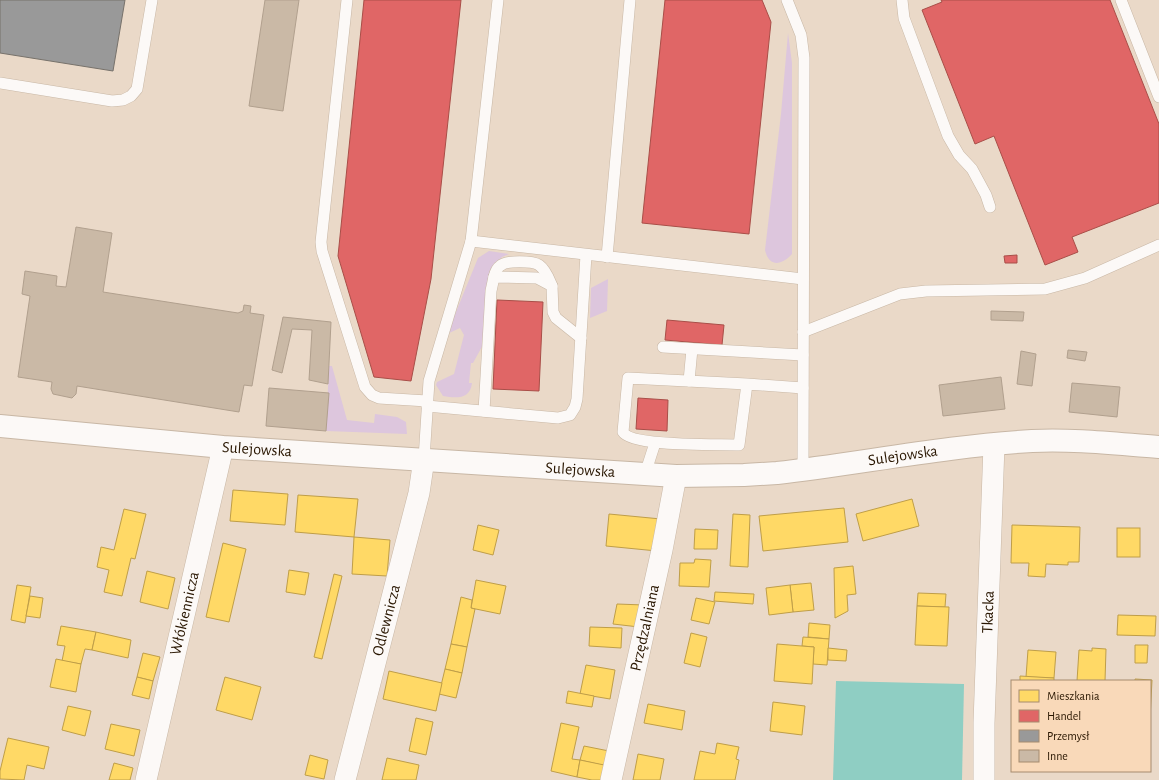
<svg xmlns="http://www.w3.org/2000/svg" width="1159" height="780" viewBox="0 0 1159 780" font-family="'Alegreya Sans',sans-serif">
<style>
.green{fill:#ddc6dd}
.water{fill:#8fcec3}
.homes{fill:#ffd966;stroke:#bf9e48}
.shops{fill:#e06666;stroke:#a94e48}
.industry{fill:#999;stroke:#77726b}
.building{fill:#cab9a6;stroke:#b1a08e}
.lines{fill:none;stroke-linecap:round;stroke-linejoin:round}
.service-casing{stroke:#c8b7a5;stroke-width:12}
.minor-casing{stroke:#c8b7a5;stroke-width:22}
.secondary-casing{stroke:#c8b7a5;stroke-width:24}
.service{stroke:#fcf9f7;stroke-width:11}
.minor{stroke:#fcf9f7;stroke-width:21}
.secondary{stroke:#fcf9f7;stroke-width:22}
.labels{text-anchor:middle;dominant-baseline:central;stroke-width:4;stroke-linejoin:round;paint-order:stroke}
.street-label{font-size:16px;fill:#291601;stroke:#f9d9b9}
</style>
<rect width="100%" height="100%" fill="#ead9c8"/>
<g class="green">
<path d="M788,33L792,63V254C782,265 769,268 765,250L781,114Z"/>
<path d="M489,251L509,254L502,257L490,270L484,343L473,363H471L469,383H472C470,400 456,398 443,396L436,385L437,382L454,374L464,335L460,328L447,334L449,329L478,258Z"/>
<path d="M608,279L607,311L590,318L591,288Z"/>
<path d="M329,366H332L347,420L374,423L375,414L397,417L406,422L407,434L326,431Z"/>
</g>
<path class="water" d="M836,681L964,684L962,780H833Z"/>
<g class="homes">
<path d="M233,490L288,494L285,525L230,521Z"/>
<path d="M298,495L358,499L354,537L295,532Z"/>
<path d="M912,499L919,526L863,541L856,514Z"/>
<path d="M844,508L848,542L763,551L759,516Z"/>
<path d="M124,509L146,514L135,559L131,558L122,596L104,592L109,570L97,567L101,547L114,550Z"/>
<path d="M609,514L661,519L657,551L606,546Z"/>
<path d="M733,514L750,515L748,567L730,566Z"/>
<path d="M478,525L499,530L493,555L473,550Z"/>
<path d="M1012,525L1080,527L1079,562H1068V565L1046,564L1045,577L1028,576L1029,563H1011Z"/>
<rect x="1117" y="528" width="23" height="29"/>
<path d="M695,529L718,530L717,549H694Z"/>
<path d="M354,537L390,540L387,576L352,574Z"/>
<path d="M223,543L246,549L229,622L206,617Z"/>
<path d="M695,559L711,560L709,587L679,586L680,563H694Z"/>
<path d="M853,566L856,594L847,595L848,611L835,618L834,568Z"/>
<path d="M289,570L309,573L305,595L286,592Z"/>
<path d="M147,571L175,578L168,609L140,602Z"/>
<path d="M334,574L342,576L322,659L314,657Z"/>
<path d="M476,580L506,586L500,614L471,608Z"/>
<path d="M811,583L814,610L793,612L790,585Z"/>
<path d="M17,585L31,587L25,623L11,620Z"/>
<path d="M790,585L793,612L769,615L766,588Z"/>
<path d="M715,592L754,594L753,604L714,601Z"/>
<path d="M918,593L946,594L945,607L917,606Z"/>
<path d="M30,596L43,598L40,618L26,616Z"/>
<path d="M461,597L472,600L471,608L475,609L467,647L451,644Z"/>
<path d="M696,598L715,602L709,624L691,620Z"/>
<path d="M617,604L644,605L639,627L613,624Z"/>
<path d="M917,606L949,607L947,646L915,645Z"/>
<path d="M1118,615L1156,616L1155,636L1117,635Z"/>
<path d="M809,623L830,625L829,639L808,637Z"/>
<path d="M61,626L96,632L92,650L85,649L81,664L62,661L65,646L57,645Z"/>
<path d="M590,627L622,628L621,648L589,646Z"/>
<path d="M96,632L131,640L128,658L92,650Z"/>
<path d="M691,633L707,637L700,667L684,663Z"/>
<path d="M803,637L829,639L827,665L813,664L814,647L802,646Z"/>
<path d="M451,644L467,647L462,673L445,669Z"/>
<path d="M777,644L814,647L812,684L774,681Z"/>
<path d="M1135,645H1148L1147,663H1135Z"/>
<path d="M828,648L847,650L846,661L828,660Z"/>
<path d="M1092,648L1106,649L1105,681H1077L1079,650L1092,651Z"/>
<path d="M1028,650L1056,652L1054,678L1026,677Z"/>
<path d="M143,653L160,657L153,681L137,677Z"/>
<path d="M56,659L81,664L76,692L50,687Z"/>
<path d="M586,665L615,670L610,699L580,694Z"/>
<path d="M445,669L462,673L456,698L439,694Z"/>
<path d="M389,671L442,683L436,711L383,699Z"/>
<path d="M1020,676L1054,678V681H1020Z"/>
<path d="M137,677L153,681L149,699L132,695Z"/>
<path d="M225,677L261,687L252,720L216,710Z"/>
<path d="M1135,679L1152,680L1150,719V681H1135Z"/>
<path d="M568,691L594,696L592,707L566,703Z"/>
<path d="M773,702L805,706L802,735L770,731Z"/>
<path d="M648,704L685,711L682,730L644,723Z"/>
<path d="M68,706L91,711L85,736L62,730Z"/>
<path d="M416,718L433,722L426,755L409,751Z"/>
<path d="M561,723L579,727L572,759L580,760L577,777L551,771Z"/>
<path d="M111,724L140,730L134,756L105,749Z"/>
<path d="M8,738L49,747L44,769L27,765L24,780L0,779V771Z"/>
<path d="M717,743L739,747L736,759L739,760L735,780H694L700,751L715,754Z"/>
<path d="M584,746L609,751L606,766L580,760Z"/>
<path d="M638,754L664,759L660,780H633Z"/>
<path d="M310,755L328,760L324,779L305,775Z"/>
<path d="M387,758L419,765L416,780H382Z"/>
<path d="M580,760L609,766L606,780H592L577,777Z"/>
<path d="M114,763L133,768L130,780H109Z"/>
</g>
<g class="shops">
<path d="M364,0H461L431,279L411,381L374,377L338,256Z"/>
<path d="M665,0H762L771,22L749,234L642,223Z"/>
<path d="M941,0H1110L1159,124V203L1072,237L1078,252L1045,265L994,136L975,144L922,10L942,2Z"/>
<path d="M1017,255V263H1005L1004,256Z"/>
<path d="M497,300L543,302L539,391L493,389Z"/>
<path d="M667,320L724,325L722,345L665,340Z"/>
<path d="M638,398L668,400L667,431L636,429Z"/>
</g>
<path class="industry" d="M0,0H125L113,71L0,53Z"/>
<g class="building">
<path d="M265,0H299L283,111L249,106Z"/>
<path d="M76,227L112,233L103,292L238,313L243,311L244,305L251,306L250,313L264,315L252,386L244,385L239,412L77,386L76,394L72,398L53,394L51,389L52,382L18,377L30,296L22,294L25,271L57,276L56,286L66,287Z"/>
<path d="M991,311L1024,312L1023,321L991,320Z"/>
<path d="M283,317L331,322L328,384L309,380L312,330L292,329L282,373L272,370Z"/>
<path d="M1068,350L1087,352L1085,361L1067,358Z"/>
<path d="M1021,351L1036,354L1032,386L1017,384Z"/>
<path d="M1001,377L1005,409L943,416L939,385Z"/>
<path d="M1072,383L1120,387L1117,417L1069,412Z"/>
<path d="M269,388L329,393L326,431L266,426Z"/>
</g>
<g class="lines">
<defs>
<g id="service">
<path d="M347,0L321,242L322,251L365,387L372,395L379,398L427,401"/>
<path d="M787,0L801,35L804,58L803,470"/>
<path d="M902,0L904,18L948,136L959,155L972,169L986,195L990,207"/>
<path d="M1121,0L1159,97"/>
<path d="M0,83L112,101L123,100L131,96L137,89L152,0"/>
<path d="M471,241L803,279"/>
<path d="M607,257L630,0"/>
<path d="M494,277C495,273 497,268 500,266C506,260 533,261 539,265C546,270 549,279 552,286"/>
<path d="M803,332L900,294L926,291L1045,289L1085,278L1159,245"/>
<path d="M663,347L803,355"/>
<path d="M689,381L692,349"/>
<path d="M747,384L628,378L623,432C632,447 719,444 739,445L747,384L803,388"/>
<path d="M427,406L558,418L570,415L575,407L577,399L586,255"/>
<path d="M484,411L491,291L494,277L537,278L552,286L553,312L556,318L581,338"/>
<path d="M424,459L429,381L471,241L498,0"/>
<path d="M645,474L655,443"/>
</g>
<g id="minor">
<path id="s1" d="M146,780L223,447"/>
<path id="s2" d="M345,780L419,493L424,459"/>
<path id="s3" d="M611,780L662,550L676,476"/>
<path id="s4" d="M984,780V723L994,445"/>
</g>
<g id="secondary">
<path id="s5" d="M0,426L223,447L676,476L744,475L777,473C862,463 947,446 1032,441C1075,439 1117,444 1159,447"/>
</g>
</defs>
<use href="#service" class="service-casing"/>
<use href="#minor" class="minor-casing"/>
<use href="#secondary" class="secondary-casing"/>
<use href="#service" class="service"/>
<use href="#minor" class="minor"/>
<use href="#secondary" class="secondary"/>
</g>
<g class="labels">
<g class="street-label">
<text stroke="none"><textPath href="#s5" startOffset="258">Sulejowska</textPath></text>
<text stroke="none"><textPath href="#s5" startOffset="906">Sulejowska</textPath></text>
<text stroke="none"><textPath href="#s5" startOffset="582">Sulejowska</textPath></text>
<text stroke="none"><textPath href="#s4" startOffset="168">Tkacka</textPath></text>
<text stroke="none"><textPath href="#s1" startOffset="171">Włókiennicza</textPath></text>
<text stroke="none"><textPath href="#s2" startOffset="165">Odlewnicza</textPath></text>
<text stroke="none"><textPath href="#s3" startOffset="156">Przędzalniana</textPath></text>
</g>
</g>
<rect x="1011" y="680" width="140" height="92" fill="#f9d9b9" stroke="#a68b6f"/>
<rect x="1019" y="690" width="20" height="12" fill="#ffd966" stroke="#a68b6f"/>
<text x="1047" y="700" font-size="12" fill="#291601">Mieszkania</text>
<rect x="1019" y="710" width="20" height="12" fill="#e06666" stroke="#a68b6f"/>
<text x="1047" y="720" font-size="12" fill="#291601">Handel</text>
<rect x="1019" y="730" width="20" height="12" fill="#999999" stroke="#a68b6f"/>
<text x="1047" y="740" font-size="12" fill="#291601">Przemysł</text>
<rect x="1019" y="750" width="20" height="12" fill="#cab9a6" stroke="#a68b6f"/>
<text x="1047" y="760" font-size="12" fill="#291601">Inne</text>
</svg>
